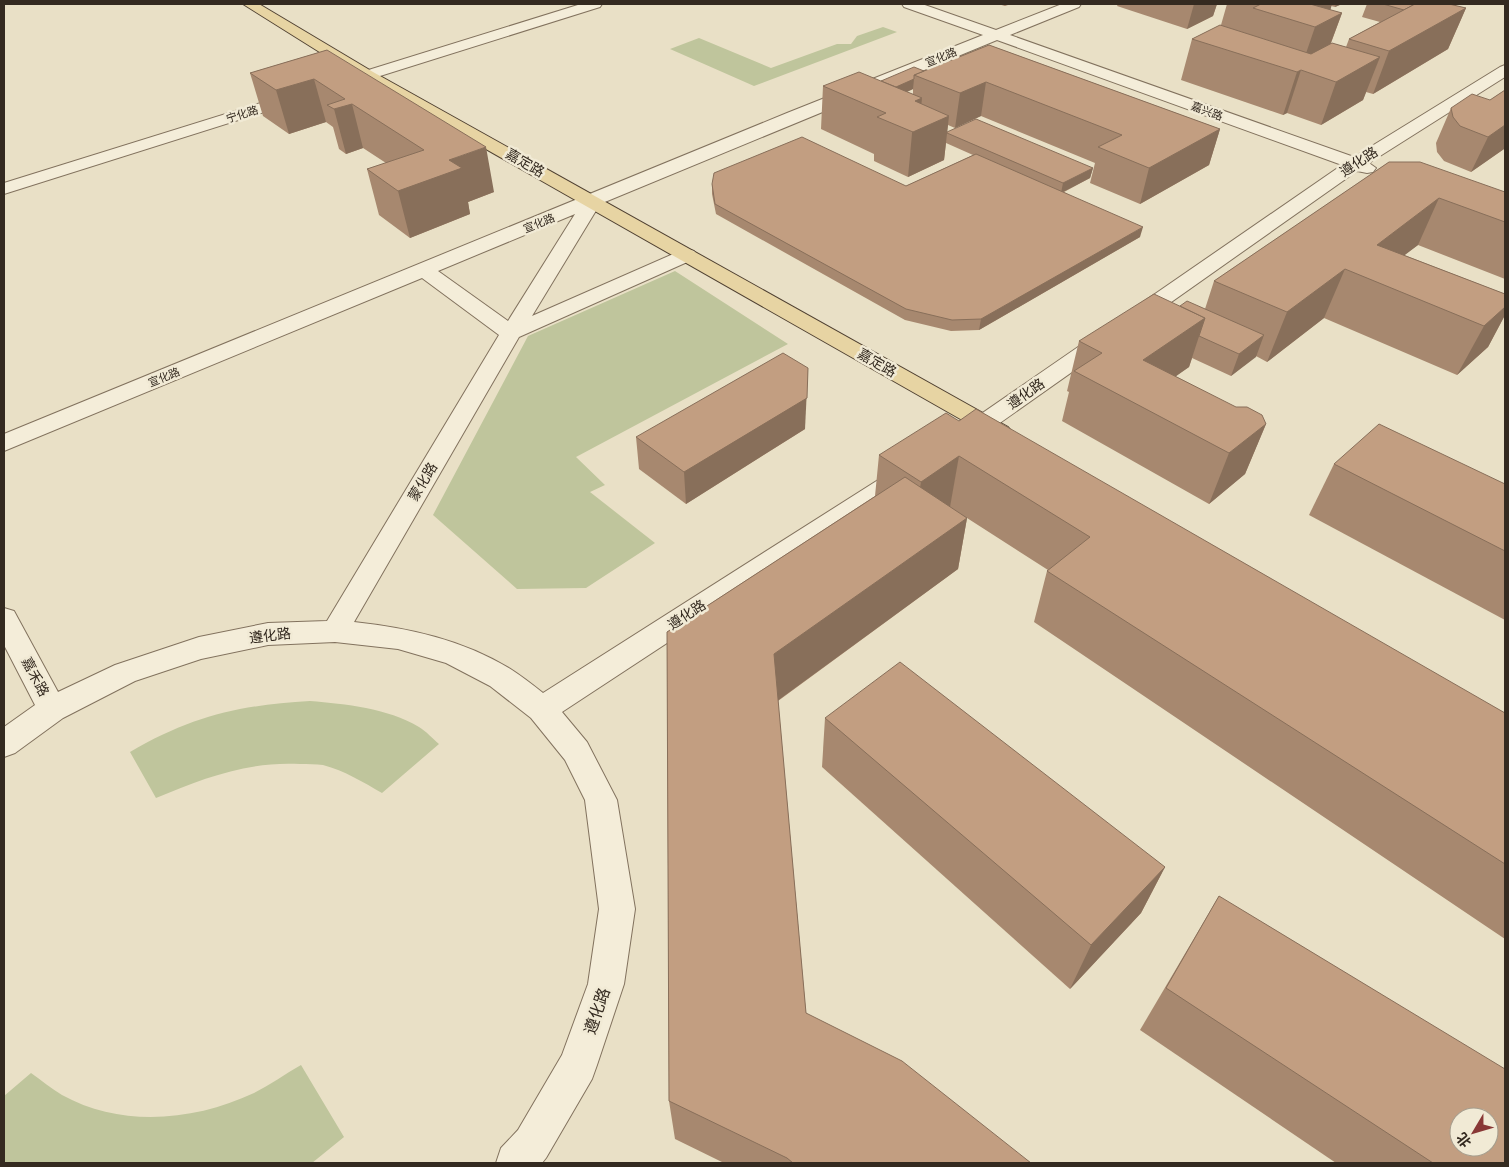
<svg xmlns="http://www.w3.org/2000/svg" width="1509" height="1167" viewBox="0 0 1509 1167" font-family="'Times New Roman','Noto Sans SC',serif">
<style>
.green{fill:#bfc59c}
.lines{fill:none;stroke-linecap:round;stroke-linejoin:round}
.minor-casing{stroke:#82725e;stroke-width:2}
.major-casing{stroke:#504132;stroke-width:2}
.minor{fill:#f4edd9;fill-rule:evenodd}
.major{fill:#e7d4a3;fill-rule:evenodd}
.wall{fill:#a7886f;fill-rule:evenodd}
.shaded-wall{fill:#886f5a}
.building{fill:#c29e81;stroke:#886f5a;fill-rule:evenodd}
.labels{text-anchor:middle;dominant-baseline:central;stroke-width:5;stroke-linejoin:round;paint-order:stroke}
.far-street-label{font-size:11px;fill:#342a20;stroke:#f1ead5}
.street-label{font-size:14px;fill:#342a20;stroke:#f1ead5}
.near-street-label{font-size:16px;fill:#342a20;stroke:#f1ead5}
</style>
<rect width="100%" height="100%" fill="#e9e0c6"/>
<g class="green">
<path d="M883,27L897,32L754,86L670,49L699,38L771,68L837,44H851L857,36Z"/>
<path d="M675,271L788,344L576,457L605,485L590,492L655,543L586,588L517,589L433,515L528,336Z"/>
<path d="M310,701C346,704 387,708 419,727C426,731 433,739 439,744L382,793C363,782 345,771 323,765C316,764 308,764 300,764C249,761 203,778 156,798L130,752C192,716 240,705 310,701Z"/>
<path d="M301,1065L344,1137L312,1163H4V1096L31,1073C41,1080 52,1089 62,1095C122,1128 194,1121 254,1093C270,1085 285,1074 301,1065Z"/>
</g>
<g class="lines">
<defs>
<g id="minor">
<path d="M581,4H602L600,7L345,87H333L331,84L333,81Z"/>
<path d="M902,4H922L996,30L1062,4H1081L1079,7L1010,35L1354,157L1500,67L1505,65V77L1369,163L1376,168L1373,172L1367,173L1357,171L970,444L961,447L952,444L949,439L952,434L1342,165L997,40L600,204L532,316L680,251L687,249L694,251L697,255L694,259L519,337L354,622C409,628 464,640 512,670C523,677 533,685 543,693L897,468L906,466L915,468L918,474L915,480L562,712L587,742L617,800L635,909L624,984L597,1065L592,1079L546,1158L542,1163H496L501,1148L518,1130L562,1055L588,984L599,909L585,800L565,760L531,718L490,686L446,663L398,649L335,642L268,645L201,659L135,681L63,718L15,753L4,757V727L35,705L4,645V608L14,611L58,692L115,665L199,637L268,623L327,621L499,335L422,278L4,451V434L787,113L983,35L904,7ZM575,214L508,321L438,271Z"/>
<path d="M296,92L302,94L304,97L302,100L4,194V183Z"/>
</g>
<path id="major" d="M243,4H259L373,72L1008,427L1012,432L1008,437L1000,439L992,437L361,78Z"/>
</defs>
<use href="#minor" class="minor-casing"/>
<use href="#major" class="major-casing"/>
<use href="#minor" class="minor"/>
<use href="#major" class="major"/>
</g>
<g class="wall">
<path d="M998,4H1011L1005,6Z"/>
<path d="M1118,4H1217L1213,16L1187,29L1117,6Z"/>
<path d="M1227,4H1342L1335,7L1331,6L1330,10L1342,13L1331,43L1346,47L1349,39L1380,22L1362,17L1367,4H1449L1466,8L1448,49L1373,94L1366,92L1363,100L1321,125L1287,113L1283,115L1181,80L1192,39L1221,25Z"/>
<path d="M989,45L1220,129L1209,165L1140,204L1090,183L1095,163L981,116L955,128L948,125L947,132L1093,168L1090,178L1064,192L1140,237L979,330L951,331L905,320L716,214L712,194V184L906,186L973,155L946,143L944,160L908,177L874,161V154L821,129L823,86L881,81L924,71ZM913,89V94L907,92Z"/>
<path d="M327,50L494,192L468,202L470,214L410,238L379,215L367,169L386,163L363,148L346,154L339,149L333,127L326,122L289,134L263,116L250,73Z"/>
<path d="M1505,90V149H1504L1471,172L1444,161L1437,152L1436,143L1451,108L1490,100Z"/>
<path d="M1389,162L1505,192V279L1418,245L1404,255L1505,294V315L1488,347L1457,375L1324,318L1267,362L1256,356L1231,376L1192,358L1189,367L1175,376L1266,424L1245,474L1209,504L1062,421L1069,392L1067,391L1079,341L1180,306L1205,309L1214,281Z"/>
<path d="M959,421L1505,713V939L1034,622L1047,571L1048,570L967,518L958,569L778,701L806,1013L1031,1163H724L675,1139L669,1101L667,632L875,496L879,455Z"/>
<path d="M805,429L686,504L639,469L636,437Z"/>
<path d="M1334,464L1505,484V620L1309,515Z"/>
<path d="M825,718L1165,867L1141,913L1070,989L822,767Z"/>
<path d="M1219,896L1505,1163H1336L1140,1030Z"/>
</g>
<g class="shaded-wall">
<path d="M1194,4H1217L1213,16L1187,29Z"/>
<path d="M1292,4H1332L1329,15Z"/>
<path d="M1336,4H1342L1335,7Z"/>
<path d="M1466,8L1448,49L1373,94L1389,51Z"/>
<path d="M1342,13L1327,53L1301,68L1315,27Z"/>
<path d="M1380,57L1363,100L1321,125L1336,82Z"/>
<path d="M1301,70L1287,113L1283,115L1297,72Z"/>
<path d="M314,79L326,122L289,134L276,90Z"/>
<path d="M914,79L913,89L888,100L889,90Z"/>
<path d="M986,82L981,116L955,128L960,93Z"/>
<path d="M922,98L919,129L949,116L944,160L908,177L915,101Z"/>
<path d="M352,104L363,148L346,154L334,109Z"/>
<path d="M1505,125V147L1504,149L1471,172L1488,137Z"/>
<path d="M1220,129L1209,165L1140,204L1149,168Z"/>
<path d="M486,147L494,192L468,202L470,214L410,238L398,191L449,160Z"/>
<path d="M1093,168L1090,178L1061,193L1063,183Z"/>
<path d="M1439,198L1418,245L1372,280L1377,245Z"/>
<path d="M1143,227L1140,237L979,330L981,319Z"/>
<path d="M1345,269L1324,318L1267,362L1287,312Z"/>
<path d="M1505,307V315L1488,347L1457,375L1484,326Z"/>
<path d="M1205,318L1189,367L1137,404L1143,360Z"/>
<path d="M1264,335L1256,357L1231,376L1239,354Z"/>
<path d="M808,368L805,429L686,504L684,472Z"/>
<path d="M1266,424L1245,474L1209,504L1229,453Z"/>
<path d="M959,456L950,507L913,533L921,482Z"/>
<path d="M967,518L958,569L773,704L774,654Z"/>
<path d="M1165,867L1141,913L1070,989L1091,945Z"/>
</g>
<g class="building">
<path d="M1261,4H1310L1342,13L1315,27L1253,8Z"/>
<path d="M1383,4H1415L1404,10Z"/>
<path d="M1415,4H1449L1466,8L1389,51L1349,39Z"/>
<path d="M1220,25L1311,54L1332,43L1380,57L1336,82L1301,70L1297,72L1192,39Z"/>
<path d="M989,45L1220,129L1149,168L1098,147L1122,135L986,82L960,93L914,75Z"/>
<path d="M327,50L486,147L449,160L462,168L398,191L367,169L424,150L352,104L334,109L327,105L345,99L314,79L276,90L250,73Z"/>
<path d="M914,67L924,71L914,75V79L896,87L881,81Z"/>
<path d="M859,72L922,98L915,101L949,116L913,132L877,117L886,113L823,86Z"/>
<path d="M1505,90V125L1488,137L1460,126L1453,117L1451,108L1472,94L1490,100Z"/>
<path d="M976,119L1093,168L1063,183L947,133V132Z"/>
<path d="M802,137L906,186L976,154L1143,227L981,319L952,320L906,309L715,204L712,184L714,173Z"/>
<path d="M1389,162H1420L1505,192V222L1439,198L1377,245L1505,294V307L1484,326L1345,269L1287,312L1214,281Z"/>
<path d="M1154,294L1205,318L1143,360L1236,407H1247L1262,415L1266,424L1229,453L1074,371L1102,353L1079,341Z"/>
<path d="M1187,301L1264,335L1239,354L1199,336L1205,318L1180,306Z"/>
<path d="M783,353L808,368L807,398L684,472L636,437Z"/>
<path d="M976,409L1505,713V864L1047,571L1090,537L959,456L921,482L879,455L946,413L959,421Z"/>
<path d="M1379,424L1505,484V551L1334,464Z"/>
<path d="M905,477L967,518L774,654L806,1013L902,1061L1031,1163H793L787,1158L669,1101L667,632Z"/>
<path d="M900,662L1165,867L1091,945L825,718Z"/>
<path d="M1219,896L1505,1069V1163H1433L1166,988ZM1459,1117H1489V1147H1459Z"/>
</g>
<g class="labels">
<g class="far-street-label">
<text transform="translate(941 57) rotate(-22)">宣化路</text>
<text transform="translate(1207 111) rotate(20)">嘉兴路</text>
<text transform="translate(242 114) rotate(-17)">宁化路</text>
<text transform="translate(539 223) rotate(-22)">宣化路</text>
<text transform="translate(164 377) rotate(-22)">宣化路</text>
</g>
<g class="street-label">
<text transform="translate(1359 162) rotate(-33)">遵化路</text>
<text transform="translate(525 163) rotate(30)">嘉定路</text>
<text transform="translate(877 363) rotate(30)">嘉定路</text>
<text transform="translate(1026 394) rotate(-35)">遵化路</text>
<text transform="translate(423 482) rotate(-59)">蒙化路</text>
<text transform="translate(687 615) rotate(-33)">遵化路</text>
<text transform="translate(270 636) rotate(-7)">遵化路</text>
<text transform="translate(35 677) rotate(62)">嘉禾路</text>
</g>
<g class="near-street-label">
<text transform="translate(597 1011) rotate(-71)">遵化路</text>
</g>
</g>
<rect width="1509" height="1167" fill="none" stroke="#342a20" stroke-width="10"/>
<g transform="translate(1474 1132) rotate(232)"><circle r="24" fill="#f1ead5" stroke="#a59d8d"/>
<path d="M0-4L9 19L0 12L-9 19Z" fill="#893836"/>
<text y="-8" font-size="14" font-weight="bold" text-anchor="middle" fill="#342a20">北</text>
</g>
</svg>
